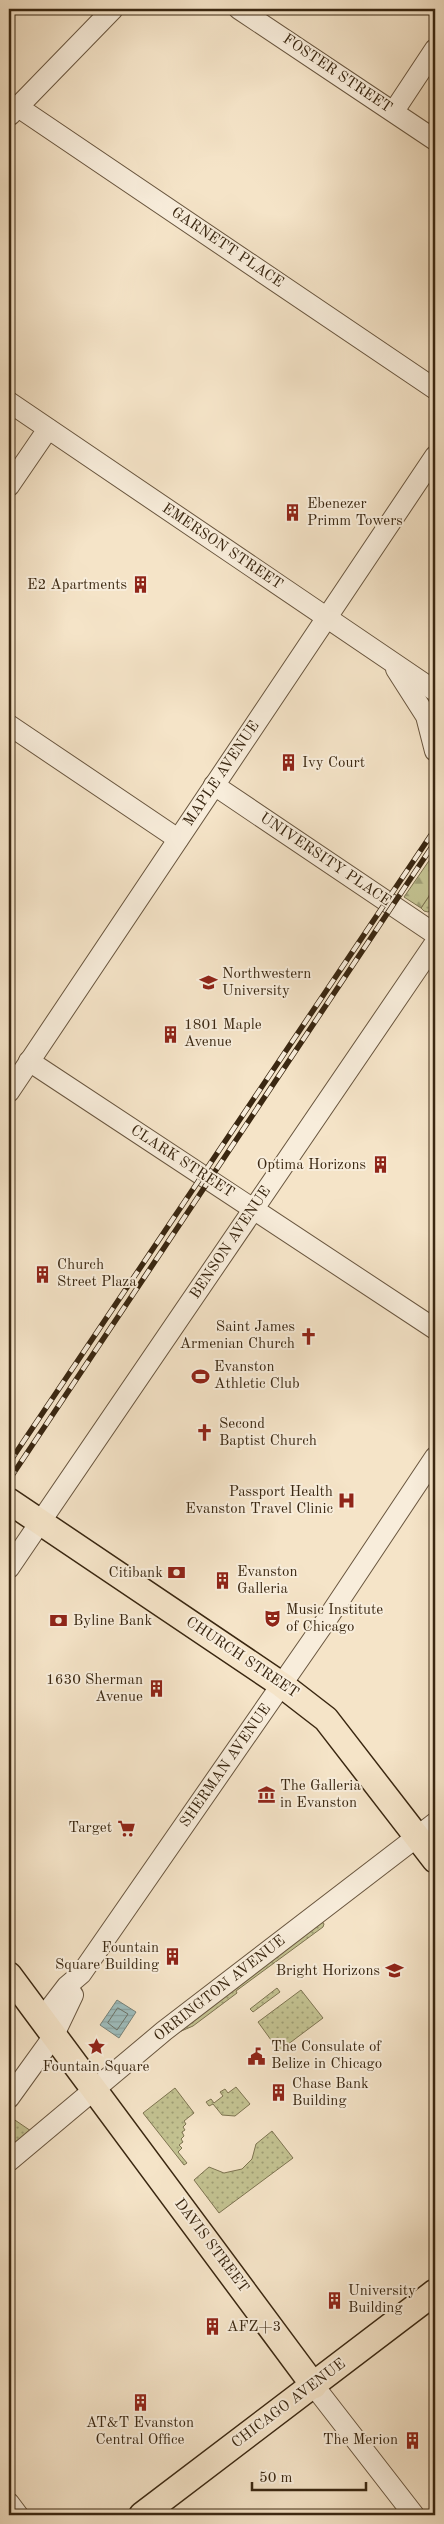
<svg xmlns="http://www.w3.org/2000/svg" width="444" height="2524" viewBox="0 0 444 2524" font-family="'Old Standard TT',serif">
<style>
.grass{fill:url(#grass-dots);stroke:#7e7451}
.forest{fill:url(#forest-firs);stroke:#7e7451}
.water{fill:url(#water-rules);stroke:#768178}
.lines{fill:none;stroke-linecap:round;stroke-linejoin:round}
.shore{stroke:#6c7267;stroke-width:1}
.minor-casing{stroke:#69563f;stroke-width:22}
.major-casing{stroke:#3a2711;stroke-width:28}
.minor{stroke:#f8eddb;stroke-width:20}
.major{stroke:#f5e4c8;stroke-width:25}
.rail-casing{stroke:#3a2711;stroke-width:5.5}
.rail{stroke:#f8eddb;stroke-width:4;stroke-dasharray:11;stroke-linecap:butt}
.labels{text-anchor:middle;dominant-baseline:central;stroke-width:4;stroke-linejoin:round;paint-order:stroke}
.street-label{font-size:15px;fill:#3a2711;stroke:#f8eddb}
.poi-label{font-size:15px;fill:#3a2711;stroke:#f8eddb;text-anchor:start}
</style>
<defs>
<pattern id="grass-dots" width="8" height="8" patternUnits="userSpaceOnUse" patternTransform="scale(1.25)"><rect width="8" height="8" fill="#c3c291"/><path d="M2 2h.1M6 6h.1" fill="none" stroke="#9f9e75" stroke-width="1.8" stroke-linecap="round"/></pattern>
<pattern id="forest-firs" width="22" height="20" patternUnits="userSpaceOnUse" patternTransform="scale(1.25)"><rect width="22" height="20" fill="#c3c291"/><path d="M5 1l3.5 6h-7zM16 11l3.5 6h-7z" fill="#9f9e75"/></pattern>
<pattern id="water-rules" width="6" height="5" patternUnits="userSpaceOnUse" patternTransform="scale(1.25)"><rect width="6" height="5" fill="#9ebdbd"/><path d="M0 2.5h6" fill="none" stroke="#89a2a1"/></pattern>
</defs>
<rect width="100%" height="100%" fill="#f5e4c8"/>
<filter id="stains"><feTurbulence type="fractalNoise" baseFrequency=".004" numOctaves="4"/><feColorMatrix values="0 0 0 0 .2 0 0 0 0 .09 0 0 0 0 .02 0 0 0 .5 -.17"/></filter>
<radialGradient id="worn" r=".72"><stop offset=".6" stop-color="#630" stop-opacity="0"/><stop offset="1" stop-color="#630" stop-opacity=".3"/></radialGradient>
<g class="grass">
<path d="M435,887V908L428,912L424,911L421,908Z"/>
<path d="M322,1921L324,1924L323,1927L236,1991L237,1993L193,2026L179,2032Z"/>
<path d="M277,1988L280,1992L253,2012L250,2009Z"/>
<path d="M301,1990L323,2018L279,2051L258,2022Z"/>
<path d="M236,2087L250,2104L235,2116L222,2115L213,2104L209,2106L206,2102L211,2099L214,2103L223,2096L220,2092L225,2089L228,2093Z"/>
<path d="M175,2088L194,2113L184,2121L186,2124L183,2127L185,2130L182,2132L184,2136L181,2139L183,2142L179,2145L182,2148L178,2152L187,2163L184,2165L143,2113Z"/>
<path d="M9,2116L31,2131L9,2150Z"/>
<path d="M272,2131L293,2158L219,2213L194,2180L209,2167L224,2173L242,2169L252,2159L256,2144Z"/>
</g>
<path class="forest" d="M435,852V887L421,908L404,897Z"/>
<path class="water" d="M117,2000L136,2012L119,2038L100,2025Z"/>
<g class="lines">
<path class="shore" d="M118,2008L128,2014L117,2030L108,2023Z"/>
<defs>
<g id="minor">
<path d="M239,9L435,140"/>
<path d="M18,107L435,389"/>
<path d="M394,111L435,49"/>
<path d="M10,115L113,9"/>
<path d="M9,402L435,691"/>
<path d="M9,486L48,429"/>
<path d="M396,669L426,716L435,751"/>
<path d="M9,725L178,839"/>
<path d="M214,785L435,934"/>
<path d="M29,1061L435,1329"/>
<path d="M9,1092L435,456"/>
<path d="M9,1568L435,943"/>
<path d="M41,2020L67,1986L81,1974L325,1622L435,1457"/>
<path d="M9,2098L53,2037L73,1995"/>
<path d="M9,2161L164,2031L435,1823"/>
<path d="M314,2386L414,2515"/>
<path d="M9,2503L18,2515"/>
</g>
<g id="major">
<path d="M9,1501L282,1685L326,1719L435,1860"/>
<path d="M9,1975L314,2386"/>
<path d="M142,2515L435,2292"/>
</g>
</defs>
<use href="#minor" class="minor-casing"/>
<use href="#major" class="major-casing"/>
<use href="#minor" class="minor"/>
<use href="#major" class="major"/>
<defs>
<g id="rail">
<path d="M9,1463L435,829"/>
<path d="M9,1480L435,842"/>
</g>
</defs>
<use href="#rail" class="rail-casing"/>
<use href="#rail" class="rail"/>
</g>
<defs>
<symbol id="building-bare" viewBox="-9 -9 18 18"><path d="M-4-6H4V6H1V3H-1V6H-4ZM-2.5-4.3h1.7v1.8h-1.7ZM.8-4.3h1.7v1.8H.8ZM-2.5-1h1.7V.8h-1.7ZM.8-1h1.7V.8H.8Z" fill="#8f2418" stroke="#f8eddb" stroke-width="2.5" paint-order="stroke"/></symbol>
<symbol id="university-bare" viewBox="-9 -9 18 18"><path d="M0-5L7-2L0 1L-7-2ZM-4 1L0 2.5L4 1V4Q0 6-4 4Z" fill="#8f2418" stroke="#f8eddb" stroke-width="2.5" paint-order="stroke"/></symbol>
<symbol id="church-bare" viewBox="-9 -9 18 18"><path d="M-1.2-6h2.4v3.5h3.3v2.4h-3.3V6h-2.4V-.1h-3.3v-2.4h3.3Z" fill="#8f2418" stroke="#f8eddb" stroke-width="2.5" paint-order="stroke"/></symbol>
<symbol id="stadium-bare" viewBox="-9 -9 18 18"><path d="M0-5a6.5 5 0 1 0 0 10a6.5 5 0 1 0 0-10ZM-3.5-1.8h7v3.6h-7Z" fill="#8f2418" stroke="#f8eddb" stroke-width="2.5" paint-order="stroke"/></symbol>
<symbol id="hospital-bare" viewBox="-9 -9 18 18"><path d="M-5-5h3v3.5h4V-5h3V5h-3V1.5h-4V5h-3Z" fill="#8f2418" stroke="#f8eddb" stroke-width="2.5" paint-order="stroke"/></symbol>
<symbol id="bank-bare" viewBox="-9 -9 18 18"><path d="M-6-4H6V4H-6ZM0-2.3a2.3 2.3 0 1 0 0 4.6a2.3 2.3 0 1 0 0-4.6Z" fill="#8f2418" stroke="#f8eddb" stroke-width="2.5" paint-order="stroke"/></symbol>
<symbol id="theatre-bare" viewBox="-9 -9 18 18"><path d="M-5-5.5Q0-4 5-5.5V0Q5 5 0 6Q-5 5-5 0ZM-3.3-2.5H-1v1.5H-3.3ZM1-2.5H3.3v1.5H1ZM-2.8 1Q0 5.5 2.8 1Z" fill="#8f2418" stroke="#f8eddb" stroke-width="2.5" paint-order="stroke"/></symbol>
<symbol id="museum-bare" viewBox="-9 -9 18 18"><path d="M0-6L6-3V-2H-6V-3ZM-5-1h2V3h-2ZM-1-1h2V3h-2ZM3-1h2V3H3ZM-6 4H6V6H-6Z" fill="#8f2418" stroke="#f8eddb" stroke-width="2.5" paint-order="stroke"/></symbol>
<symbol id="supermarket-bare" viewBox="-9 -9 18 18"><path d="M-6-5.5h2.5l.6 2H6L4.5 2H-2.5L-4.4-4H-6ZM-1.5 3.2a1.3 1.3 0 1 0 .1 0ZM3 3.2a1.3 1.3 0 1 0 .1 0Z" fill="#8f2418" stroke="#f8eddb" stroke-width="2.5" paint-order="stroke"/></symbol>
<symbol id="school-bare" viewBox="-9 -9 18 18"><path d="M0-5L7-2L0 1L-7-2ZM-4 1L0 2.5L4 1V4Q0 6-4 4Z" fill="#8f2418" stroke="#f8eddb" stroke-width="2.5" paint-order="stroke"/></symbol>
<symbol id="sight-bare" viewBox="-9 -9 18 18"><path d="M0-6L1.8-2.2L6-1.7L2.9 1.2L3.7 5.4L0 3.3L-3.7 5.4L-2.9 1.2L-6-1.7L-1.8-2.2Z" fill="#8f2418" stroke="#f8eddb" stroke-width="2.5" paint-order="stroke"/></symbol>
<symbol id="civic-bare" viewBox="-9 -9 18 18"><path d="M-.6-6.5H3V-4.5H.6V-3L4-1V1h2V6H-6V1h2V-1L-.6-3ZM-1.2 2.5V6h2.4V2.5Z" fill="#8f2418" stroke="#f8eddb" stroke-width="2.5" paint-order="stroke"/></symbol>
</defs>
<g fill-rule="evenodd">
<use href="#building-bare" x="280" y="500" width="25" height="25"/>
<use href="#building-bare" x="128" y="572" width="25" height="25"/>
<use href="#building-bare" x="276" y="750" width="25" height="25"/>
<use href="#university-bare" x="196" y="970" width="25" height="25"/>
<use href="#building-bare" x="158" y="1022" width="25" height="25"/>
<use href="#building-bare" x="368" y="1152" width="25" height="25"/>
<use href="#building-bare" x="30" y="1262" width="25" height="25"/>
<use href="#church-bare" x="296" y="1324" width="25" height="25"/>
<use href="#stadium-bare" x="188" y="1364" width="25" height="25"/>
<use href="#church-bare" x="192" y="1420" width="25" height="25"/>
<use href="#hospital-bare" x="334" y="1488" width="25" height="25"/>
<use href="#bank-bare" x="164" y="1560" width="25" height="25"/>
<use href="#building-bare" x="210" y="1568" width="25" height="25"/>
<use href="#theatre-bare" x="260" y="1606" width="25" height="25"/>
<use href="#bank-bare" x="46" y="1608" width="25" height="25"/>
<use href="#building-bare" x="144" y="1676" width="25" height="25"/>
<use href="#museum-bare" x="254" y="1782" width="25" height="25"/>
<use href="#supermarket-bare" x="114" y="1816" width="25" height="25"/>
<use href="#building-bare" x="160" y="1944" width="25" height="25"/>
<use href="#school-bare" x="382" y="1958" width="25" height="25"/>
<use href="#sight-bare" x="84" y="2034" width="25" height="25"/>
<use href="#civic-bare" x="244" y="2044" width="25" height="25"/>
<use href="#building-bare" x="266" y="2080" width="25" height="25"/>
<use href="#building-bare" x="322" y="2288" width="25" height="25"/>
<use href="#building-bare" x="200" y="2314" width="25" height="25"/>
<use href="#building-bare" x="128" y="2390" width="25" height="25"/>
<use href="#building-bare" x="400" y="2428" width="25" height="25"/>
</g>
<g class="labels">
<g class="street-label">
<text transform="translate(337 74) rotate(34)">FOSTER STREET</text>
<text transform="translate(227 248) rotate(34)">GARNETT PLACE</text>
<text transform="translate(222 547) rotate(34)">EMERSON STREET</text>
<text transform="translate(222 774) rotate(-56)">MAPLE AVENUE</text>
<text transform="translate(325 860) rotate(34)">UNIVERSITY PLACE</text>
<text transform="translate(182 1162) rotate(33)">CLARK STREET</text>
<text transform="translate(231 1243) rotate(-56)">BENSON AVENUE</text>
<text transform="translate(242 1658) rotate(34)">CHURCH STREET</text>
<text transform="translate(226 1766) rotate(-55)">SHERMAN AVENUE</text>
<text transform="translate(220 1989) rotate(-38)">ORRINGTON AVENUE</text>
<text transform="translate(211 2246) rotate(53)">DAVIS STREET</text>
<text transform="translate(289 2404) rotate(-37)">CHICAGO AVENUE</text>
</g>
<g class="poi-label">
<text x="307" y="504">Ebenezer<tspan x="307" dy="17">Primm Towers</tspan></text>
<text x="127" y="585" text-anchor="end">E2 Apartments</text>
<text x="302" y="763">Ivy Court</text>
<text x="222" y="974">Northwestern<tspan x="222" dy="17">University</tspan></text>
<text x="184" y="1025">1801 Maple<tspan x="184" dy="17">Avenue</tspan></text>
<text x="366" y="1165" text-anchor="end">Optima Horizons</text>
<text x="57" y="1265">Church<tspan x="57" dy="17">Street Plaza</tspan></text>
<text x="295" y="1327" text-anchor="end">Saint James<tspan x="295" dy="17">Armenian Church</tspan></text>
<text x="214" y="1367">Evanston<tspan x="214" dy="17">Athletic Club</tspan></text>
<text x="219" y="1424">Second<tspan x="219" dy="17">Baptist Church</tspan></text>
<text x="333" y="1492" text-anchor="end">Passport Health<tspan x="333" dy="17">Evanston Travel Clinic</tspan></text>
<text x="237" y="1572">Evanston<tspan x="237" dy="17">Galleria</tspan></text>
<text x="163" y="1573" text-anchor="end">Citibank</text>
<text x="286" y="1610">Music Institute<tspan x="286" dy="17">of Chicago</tspan></text>
<text x="73" y="1621">Byline Bank</text>
<text x="143" y="1680" text-anchor="end">1630 Sherman<tspan x="143" dy="17">Avenue</tspan></text>
<text x="280" y="1786">The Galleria<tspan x="280" dy="17">in Evanston</tspan></text>
<text x="112" y="1828" text-anchor="end">Target</text>
<text x="159" y="1948" text-anchor="end">Fountain<tspan x="159" dy="17">Square Building</tspan></text>
<text x="380" y="1971" text-anchor="end">Bright Horizons</text>
<text x="271" y="2047">The Consulate of<tspan x="271" dy="17">Belize in Chicago</tspan></text>
<text x="96" y="2067" text-anchor="middle">Fountain Square</text>
<text x="292" y="2084">Chase Bank<tspan x="292" dy="17">Building</tspan></text>
<text x="348" y="2291">University<tspan x="348" dy="17">Building</tspan></text>
<text x="227" y="2327">AFZ+3</text>
<text x="140" y="2423" text-anchor="middle">AT&amp;T Evanston<tspan x="140" dy="17">Central Office</tspan></text>
<text x="398" y="2440" text-anchor="end">The Merion</text>
</g>
</g>
<rect width="444" height="2524" fill="none" stroke="#f5e4c8" stroke-width="30"/>
<rect x="10" y="10" width="424" height="2504" fill="none" stroke="#3a2711" stroke-width="2.5"/>
<rect x="15" y="15" width="414" height="2494" fill="none" stroke="#3a2711"/>
<path d="M252 2482v8h114v-8" fill="none" stroke="#3a2711" stroke-width="2.5"/>
<text x="259" y="2482" font-size="15" fill="#3a2711" stroke="#f8eddb" stroke-width="4" paint-order="stroke">50 m</text>
<rect width="100%" height="100%" filter="url(#stains)"/>
<rect width="100%" height="100%" fill="url(#worn)"/>
</svg>
